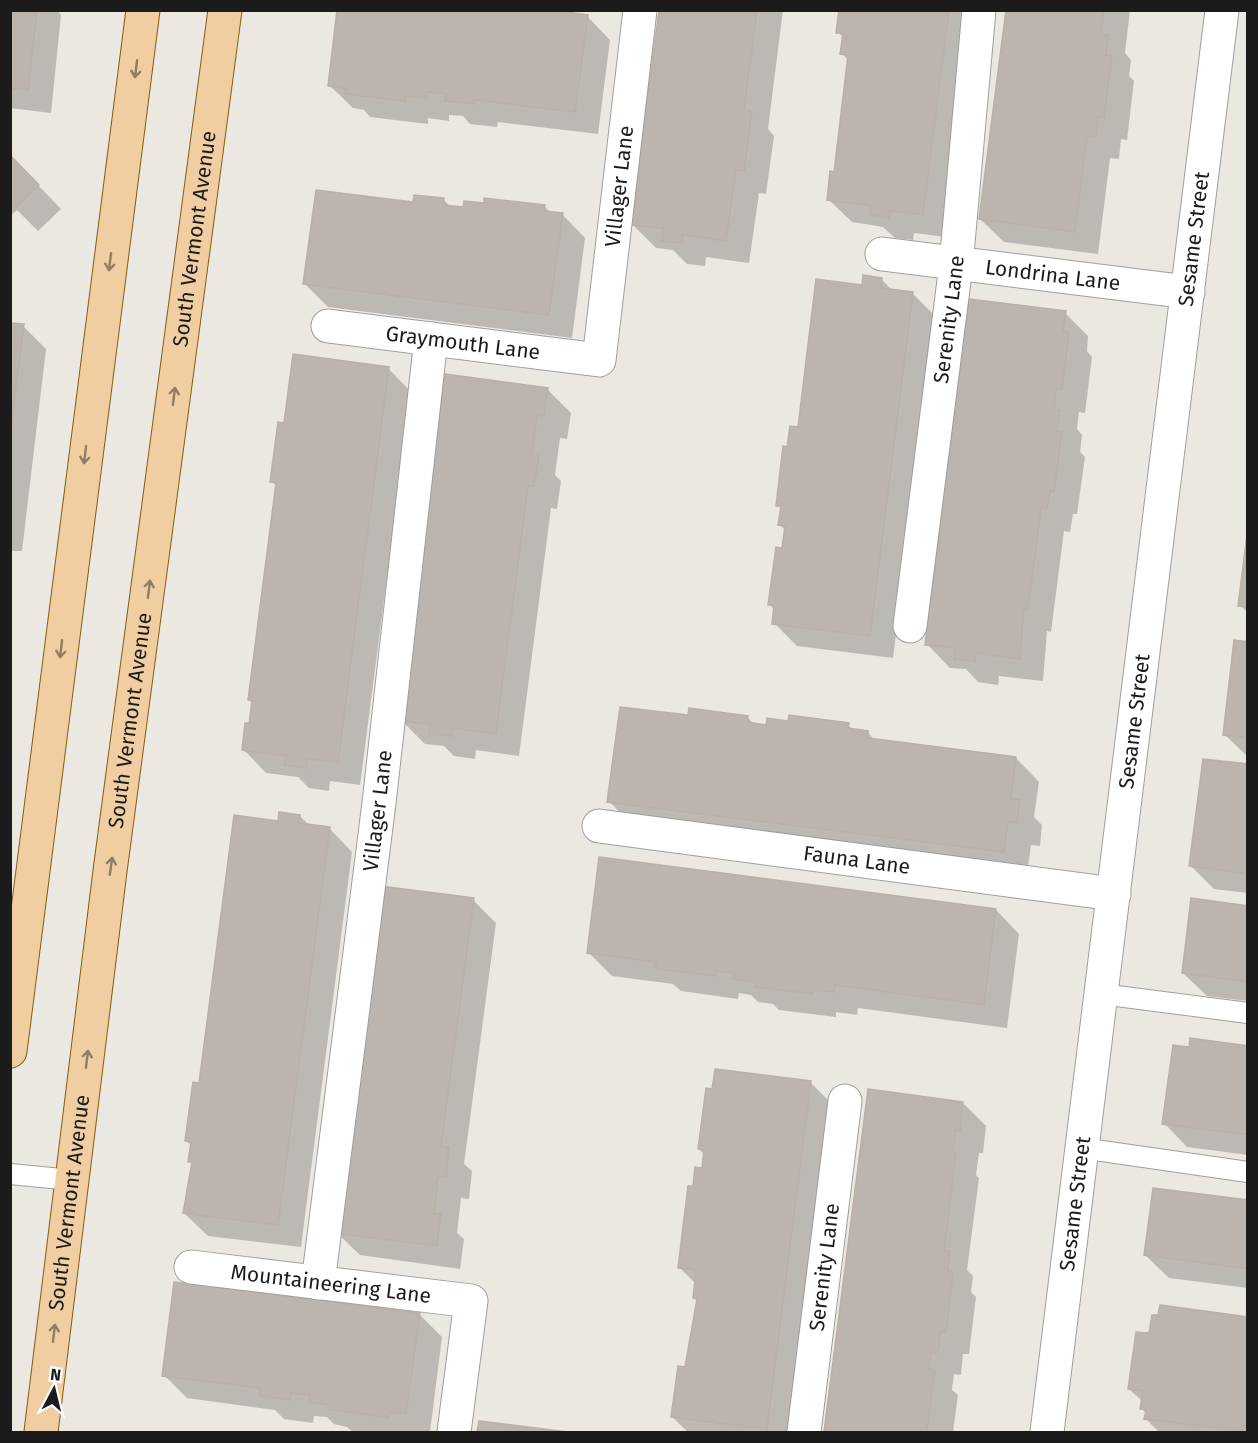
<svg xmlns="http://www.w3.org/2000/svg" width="1258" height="1443" viewBox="0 0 1258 1443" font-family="'Fira Sans',sans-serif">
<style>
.shadow{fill:#0003}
.building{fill:#bbb4af;stroke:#bbafa6;stroke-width:1.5}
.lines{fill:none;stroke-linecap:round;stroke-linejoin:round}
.lane-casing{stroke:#9f9f9f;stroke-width:22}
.street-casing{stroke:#9f9f9f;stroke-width:35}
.primary-casing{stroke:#835c10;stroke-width:35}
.lane{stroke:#fff;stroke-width:20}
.street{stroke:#fff;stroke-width:33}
.primary{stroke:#f1cea1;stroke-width:33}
.oneway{stroke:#917d65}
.labels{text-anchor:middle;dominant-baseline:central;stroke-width:6;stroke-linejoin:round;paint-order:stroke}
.street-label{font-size:21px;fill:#1b1b1b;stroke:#fff}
</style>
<rect width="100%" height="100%" fill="#ebe8e2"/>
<g class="shadow">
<path d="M10,10H57L61,15L51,113L10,108Z"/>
<path d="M661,10H783L768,129L774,136L766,194L759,193L749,263L706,257L705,266L687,264L673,250L656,248L633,225Z"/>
<path d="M840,10H975L946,237L914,233L913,240L895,238L883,227L852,222L828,199L835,173L849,61L842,53L844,38L838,32Z"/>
<path d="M1008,10H1130L1125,53L1131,60L1129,76L1134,81L1127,140L1121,139L1119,159L1110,158L1098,254L1004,242L980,219Z"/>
<path d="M587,16L610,40L598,134L498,122L497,127L470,124L463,116L449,115V121L428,118V124L370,117L364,110L353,108L329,85Z"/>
<path d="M10,156L61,209L38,231L17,210L10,216Z"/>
<path d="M444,200L451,207L464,209L544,206L551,213L562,214L585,238L572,338L328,307L305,284L414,204Z"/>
<path d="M881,279L893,291L912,293L936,317L893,658L797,646L774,623L775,610L769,604L786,531L780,525L782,509L778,505L788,449L863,286Z"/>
<path d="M1065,313L1088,336L1087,351L1092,357L1085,413L1079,412L1077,429L1082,435L1080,452L1085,457L1077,514H1073L1070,532L1064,531L1051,632L1047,631L1043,681L999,676L998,685L978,682L966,669L950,668L927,644Z"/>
<path d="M10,324L23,326L46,349L22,551H10Z"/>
<path d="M388,368L411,392L360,785L330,781L329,791L309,788L298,777L266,773L243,749L250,725L253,703L250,700L277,487L272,481L286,424Z"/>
<path d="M547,389L571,413L567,439L560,438L555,475L561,481L557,509L551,508L519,756L476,750L475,759L454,756L444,746L425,744L402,721Z"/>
<path d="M1248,546V613L1240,605Z"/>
<path d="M1248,643V757L1224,734Z"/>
<path d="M689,717H747L755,725L768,726L848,725L854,731L868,733L875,740L1016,758L1039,782L1034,817L1042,825L1040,846L1031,845L1027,875L632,825L609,801Z"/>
<path d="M1248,766V893L1214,889L1191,866Z"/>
<path d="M300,816L310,826L329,828L352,852L301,1247L208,1236L184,1213L193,1164L190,1161L192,1146L186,1141L201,1085L280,822Z"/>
<path d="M473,900L496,923L464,1164L472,1171L469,1199L461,1198L457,1233L464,1239L460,1269L360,1255L336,1232Z"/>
<path d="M1248,907V1001L1207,996L1183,973Z"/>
<path d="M996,910L1019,934L1007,1028L858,1008L857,1015L836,1012V1017L779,1010L773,1004L758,1002L751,995L739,993L738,999L681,991L673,984L612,976L588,952Z"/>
<path d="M1248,1047V1155L1187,1147L1164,1123L1190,1049Z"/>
<path d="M716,1070L811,1083L834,1106L792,1432H688L672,1417L686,1369L698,1301L694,1298L696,1284L679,1267L694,1188L703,1170L705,1155L699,1149Z"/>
<path d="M869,1091L963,1103L986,1126L983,1153H979L976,1175L979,1178L967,1270L973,1276L971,1292L976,1297L969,1354H963L961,1375L954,1374L952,1390L958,1395L953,1432H825Z"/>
<path d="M1248,1202V1288L1169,1278L1145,1255Z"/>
<path d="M419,1314L442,1337L430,1432H353L347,1427L334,1424L327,1417L314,1416L313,1423L284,1419L275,1410L187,1398L164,1375Z"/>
<path d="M1248,1319V1432H1159L1146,1419L1147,1414L1142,1409L1143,1402L1129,1389L1151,1335Z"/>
<path d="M480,1422L556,1432H478Z"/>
</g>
<g class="building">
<path d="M10,10H37L28,90L10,88Z"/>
<path d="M337,10H553L588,15L575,112L475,100L474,104L445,101L446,94L427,92L426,98L405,96V101L345,94L346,89L328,86Z"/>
<path d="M659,10H757L744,110L752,111L744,171L736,170L726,241L683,235L682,243L662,241L664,229L631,225Z"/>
<path d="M839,10H949L923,215L891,211L889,218L870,215L871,206L827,200L830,171L834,172L848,55L840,54L843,33H836Z"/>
<path d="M1006,10H1104L1101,34L1108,35L1106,55L1112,56L1104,118L1098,117L1096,137L1087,136L1075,232L979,219Z"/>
<path d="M10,155L39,185L14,209L10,205Z"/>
<path d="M316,190L413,202L414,195L444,198L443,205L463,207L464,201L484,203V198L545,205L544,211L563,213L549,315L303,284Z"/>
<path d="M863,275L882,278L881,288L913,292L870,636L772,624L774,605H768L776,547L782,548L785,526L778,525L781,506H776L783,446L787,447L790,426L798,427L816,279L862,285Z"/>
<path d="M969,299L1066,311L1063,331L1069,332L1062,390L1056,389L1054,409L1060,410L1057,431L1062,432L1054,492L1050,491L1047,509L1041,508L1028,609H1024L1020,659L976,653L975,662L954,659L955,648L925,645Z"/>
<path d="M10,323L24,324L10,433Z"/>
<path d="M293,354L389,367L338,762L307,759L306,768L284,765L286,756L242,750L245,723H249L252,701L248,700L276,483L270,482L278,422L284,423Z"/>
<path d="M445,374L548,388L544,416L537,415L532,456H539L534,486H528L496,734L453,728L452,736L429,734L430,724L400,721Z"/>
<path d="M1247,535H1248V607L1238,606Z"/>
<path d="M1234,640L1248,642V738L1223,735Z"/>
<path d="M620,707L688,715L689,708L748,716L747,722L766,725L767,718L788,721L789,715L849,723L848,728L868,731V738L1016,757L1011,799L1020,800L1017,823L1008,822L1004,852L607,802Z"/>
<path d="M1203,759L1248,764V874L1189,866Z"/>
<path d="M279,812L300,815L299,823L330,827L278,1225L183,1213L192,1162H188L191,1142L185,1141L193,1082L199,1083L234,815L278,821Z"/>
<path d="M599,857L996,909L984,1005L835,985L834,992L813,990V994L754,987L755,982L733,979L734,973L716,971V976L656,969V962L587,953Z"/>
<path d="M380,886L474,898L441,1146L449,1147L446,1177L438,1176L434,1214H441L437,1246L335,1233Z"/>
<path d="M1191,898L1248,906V982L1182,973Z"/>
<path d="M1190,1038L1248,1046V1135L1162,1124L1173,1045L1189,1047Z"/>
<path d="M715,1069L811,1081L767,1429L671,1417L678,1366L685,1367L697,1299L693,1298L696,1270L678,1268L688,1186H693L695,1167L702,1168L704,1150L698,1149L706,1088L712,1089Z"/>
<path d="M868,1089L963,1102L960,1131L956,1130L953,1152L956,1153L944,1251H950L948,1271L953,1272L946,1332L941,1331L938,1352H931L929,1369L935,1370L927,1430H921V1432H824Z"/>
<path d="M1153,1188L1248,1200V1269L1144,1255Z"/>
<path d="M174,1282L420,1313L406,1414L390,1412L389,1418L328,1409V1405L309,1402L310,1395L291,1393L290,1400L259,1396L260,1388L162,1376Z"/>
<path d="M1160,1305L1248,1317V1432L1144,1419L1146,1410L1140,1409L1143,1391L1128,1389L1136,1332L1149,1333L1152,1315H1158Z"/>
<path d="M479,1421L568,1432H477Z"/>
</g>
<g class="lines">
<defs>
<g id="lane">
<path d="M1101,994L1248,1013"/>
<path d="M1081,1148L1248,1172"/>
<path d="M10,1174L72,1180"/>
</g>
<g id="street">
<path id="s1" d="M882,254L1188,292"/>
<path id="s2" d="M328,326L599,360L640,10"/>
<path id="s3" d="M910,626L956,265L979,10"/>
<path id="s4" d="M599,826L1114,894"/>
<path id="s5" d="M191,1267L471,1301L454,1432"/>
<path id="s6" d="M318,1283L379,803L431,339"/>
<path id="s7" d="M804,1432L845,1101"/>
<path id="s8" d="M1047,1432L1222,10"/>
</g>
<g id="primary">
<path d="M10,1051L143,10"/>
<path id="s9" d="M41,1432L110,871L225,10"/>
</g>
</defs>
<use href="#lane" class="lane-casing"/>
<use href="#street" class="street-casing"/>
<use href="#primary" class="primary-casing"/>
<use href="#lane" class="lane"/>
<use href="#street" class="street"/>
<use href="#primary" class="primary"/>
</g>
<defs><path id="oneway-shaft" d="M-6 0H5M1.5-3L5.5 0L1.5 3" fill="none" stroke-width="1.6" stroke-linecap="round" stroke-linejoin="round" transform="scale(1.5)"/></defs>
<g class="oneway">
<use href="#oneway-shaft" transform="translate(136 69) rotate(97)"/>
<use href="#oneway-shaft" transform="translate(110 262) rotate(97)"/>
<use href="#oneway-shaft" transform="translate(174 396) rotate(-83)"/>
<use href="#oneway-shaft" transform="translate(85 455) rotate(97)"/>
<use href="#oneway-shaft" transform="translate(149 589) rotate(-83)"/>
<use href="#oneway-shaft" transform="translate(61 649) rotate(97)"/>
<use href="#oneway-shaft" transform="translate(111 866) rotate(-82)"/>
<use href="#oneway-shaft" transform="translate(87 1059) rotate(-83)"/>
<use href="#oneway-shaft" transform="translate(54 1333) rotate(-83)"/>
</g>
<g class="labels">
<g class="street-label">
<text stroke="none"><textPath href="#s2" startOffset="448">Villager Lane</textPath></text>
<text stroke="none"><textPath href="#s9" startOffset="1203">South Vermont Avenue</textPath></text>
<text stroke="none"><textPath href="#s8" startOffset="1202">Sesame Street</textPath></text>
<text stroke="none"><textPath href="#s1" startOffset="172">Londrina Lane</textPath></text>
<text stroke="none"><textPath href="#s3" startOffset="309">Serenity Lane</textPath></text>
<text stroke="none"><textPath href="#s2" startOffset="136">Graymouth Lane</textPath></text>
<text stroke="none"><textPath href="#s9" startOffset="717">South Vermont Avenue</textPath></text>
<text stroke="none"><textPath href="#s8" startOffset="716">Sesame Street</textPath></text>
<text stroke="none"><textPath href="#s6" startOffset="476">Villager Lane</textPath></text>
<text stroke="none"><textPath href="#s4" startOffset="260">Fauna Lane</textPath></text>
<text stroke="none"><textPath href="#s9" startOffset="231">South Vermont Avenue</textPath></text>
<text stroke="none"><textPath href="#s8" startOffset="230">Sesame Street</textPath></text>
<text stroke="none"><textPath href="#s7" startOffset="166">Serenity Lane</textPath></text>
<text stroke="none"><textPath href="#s5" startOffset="141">Mountaineering Lane</textPath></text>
</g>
</g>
<rect width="1258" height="1443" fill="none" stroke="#1b1b1b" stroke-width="24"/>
<g transform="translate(54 1389) rotate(7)" stroke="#ffffff" stroke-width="4.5" paint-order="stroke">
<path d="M0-4.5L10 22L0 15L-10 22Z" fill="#1b1b1b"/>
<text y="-9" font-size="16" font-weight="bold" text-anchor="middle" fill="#1b1b1b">N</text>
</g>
</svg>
